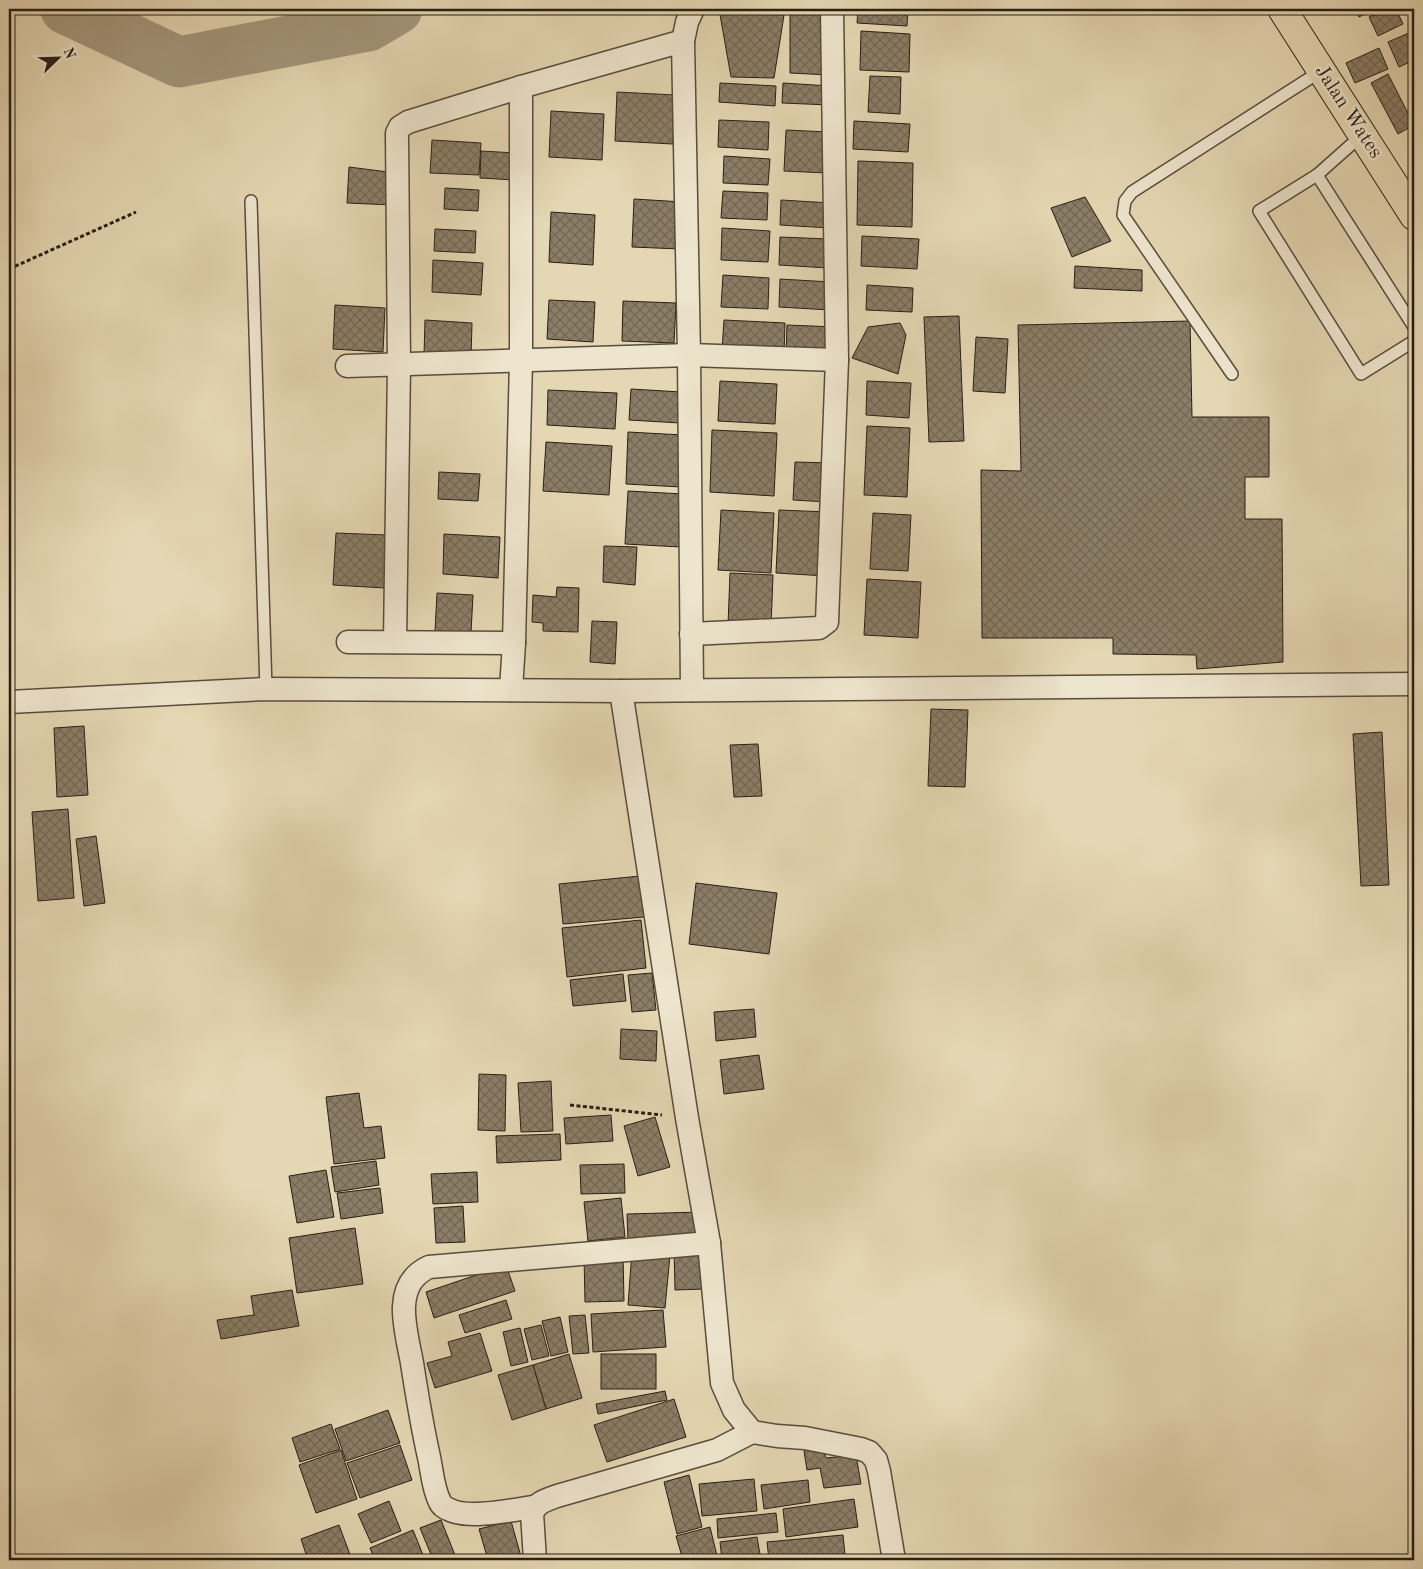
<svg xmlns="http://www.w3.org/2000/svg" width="1423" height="1569" viewBox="0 0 1423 1569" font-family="'Old Standard TT',serif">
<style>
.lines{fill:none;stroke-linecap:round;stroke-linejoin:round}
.river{stroke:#a5987d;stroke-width:51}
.building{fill:url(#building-cross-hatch);stroke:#291e15}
.lane-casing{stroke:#584c3c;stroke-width:14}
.street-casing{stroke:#584c3c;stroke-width:25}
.highway-casing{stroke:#291e15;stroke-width:30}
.path{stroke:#291e15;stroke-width:3;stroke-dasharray:4 2.5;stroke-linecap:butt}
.lane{stroke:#eee5ce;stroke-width:11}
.street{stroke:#eee5ce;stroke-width:22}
.highway{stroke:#e5d7b3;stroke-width:28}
.labels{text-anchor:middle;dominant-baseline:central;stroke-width:5;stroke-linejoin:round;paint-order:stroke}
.street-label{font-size:20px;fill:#291e15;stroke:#eee5ce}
</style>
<defs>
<pattern id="building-cross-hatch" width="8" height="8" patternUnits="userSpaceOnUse" patternTransform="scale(1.25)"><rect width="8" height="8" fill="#8b7e67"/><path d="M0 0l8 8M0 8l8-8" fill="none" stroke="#726754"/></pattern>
</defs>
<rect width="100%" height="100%" fill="#e5d7b3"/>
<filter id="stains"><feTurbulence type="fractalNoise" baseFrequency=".004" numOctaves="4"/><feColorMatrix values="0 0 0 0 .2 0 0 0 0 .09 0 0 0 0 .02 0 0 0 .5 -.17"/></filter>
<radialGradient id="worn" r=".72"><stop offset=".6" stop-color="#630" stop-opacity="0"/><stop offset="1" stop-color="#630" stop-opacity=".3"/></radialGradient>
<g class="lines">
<path class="river" d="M66,9L179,62L368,26L397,9"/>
</g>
<g class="building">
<path d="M719,9H776L784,15L774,78L731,77Z"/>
<path d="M790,9H821L829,75L790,73Z"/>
<path d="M858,9H908L907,26L857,23Z"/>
<path d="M1355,9H1375L1359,17Z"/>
<path d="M1387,9H1396L1403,24L1378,36L1369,17Z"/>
<path d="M861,31L910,34L909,72L860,70Z"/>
<path d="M1409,33L1414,46V60L1399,67L1388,42Z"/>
<path d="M1379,48L1388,69L1355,83L1346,63Z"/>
<path d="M1388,74L1414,125L1398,134L1371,83Z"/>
<path d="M870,76L901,77L900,114L868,112Z"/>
<path d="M720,83L776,86L775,106L719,102Z"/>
<path d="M783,83L830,86V105L782,103Z"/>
<path d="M617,92L675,95L673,144L615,141Z"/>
<path d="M551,111L604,114L602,160L549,157Z"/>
<path d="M719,120L769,122L768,150L718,147Z"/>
<path d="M854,121L910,124L908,152L853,149Z"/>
<path d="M786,130L829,132L827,173L784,171Z"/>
<path d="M432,140L481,143L479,175L430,173Z"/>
<path d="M481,151L516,153L515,180L480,178Z"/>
<path d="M724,156L770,159L768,185L723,183Z"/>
<path d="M858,161L913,163L912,227L857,225Z"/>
<path d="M349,167L388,172L392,205L347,203Z"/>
<path d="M445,188L479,190L478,211L444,209Z"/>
<path d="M723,191L768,193L767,220L721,218Z"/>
<path d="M1085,197L1111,241L1072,257L1051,208Z"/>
<path d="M634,199L683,202L680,249L632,247Z"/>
<path d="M781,200L831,203L830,228L780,225Z"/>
<path d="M551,212L595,215L593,265L549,262Z"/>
<path d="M722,228L770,231L768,262L721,260Z"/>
<path d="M435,229L476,231L475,253L434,251Z"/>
<path d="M862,236L919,239L917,269L861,266Z"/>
<path d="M780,237L829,239L828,268L779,265Z"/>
<path d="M433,260L483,263L481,295L432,292Z"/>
<path d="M1075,266L1142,270V291L1074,288Z"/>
<path d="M723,275L769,278L768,309L721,307Z"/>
<path d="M780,279L831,282L830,310L779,307Z"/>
<path d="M867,285L913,288L912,312L866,310Z"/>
<path d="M549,300L595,302L593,342L547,339Z"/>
<path d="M623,301L676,303L674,343L622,341Z"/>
<path d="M335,305L385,308L383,352L333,349Z"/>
<path d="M959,316L964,441L929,442L924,317Z"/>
<path d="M425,320L472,323L471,358L424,355Z"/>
<path d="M724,320L785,323L784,354L722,351Z"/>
<path d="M1190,321L1192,417H1269V477H1245V519H1282L1283,662L1197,669L1196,655L1113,654V638H982L981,470L1021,471L1018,325Z"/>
<path d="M900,323L906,335L898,374L852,358L868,327Z"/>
<path d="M787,325L836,327L834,357L786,354Z"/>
<path d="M976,337L1008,339L1005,393L973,391Z"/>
<path d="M720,381L777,384L775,424L718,421Z"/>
<path d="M867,381L911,383L909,418L866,415Z"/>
<path d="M631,389L681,392L680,423L629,420Z"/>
<path d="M548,390L617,393L615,429L547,425Z"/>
<path d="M867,426L910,428L907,497L864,495Z"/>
<path d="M712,430L777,433L774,496L710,492Z"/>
<path d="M628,432L683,435L681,487L626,484Z"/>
<path d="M546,442L612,446L609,495L543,491Z"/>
<path d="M795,462L830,463L828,502L793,500Z"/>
<path d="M439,472L480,474L478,501L438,499Z"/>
<path d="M628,491L683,494L681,547L625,544Z"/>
<path d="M721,510L774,513L771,573L718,570Z"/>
<path d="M779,510L829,512L826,576L776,573Z"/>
<path d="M873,513L911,515L908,571L870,569Z"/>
<path d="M336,533L387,535L385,588L333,585Z"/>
<path d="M444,534L500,537L498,578L443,574Z"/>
<path d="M604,546L637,547L635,585L603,582Z"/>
<path d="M730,573L773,575L771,627L728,625Z"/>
<path d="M867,579L921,582L918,638L864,635Z"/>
<path d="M557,587L579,588L578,632L543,631V623L532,622L533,595L556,597Z"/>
<path d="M437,593L473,595L471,633L435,631Z"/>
<path d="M592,621L617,622L615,664L590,662Z"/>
<path d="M931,709L968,710L965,787L928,786Z"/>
<path d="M84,726L88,795L57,797L54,728Z"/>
<path d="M1382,732L1389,885L1361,886L1353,734Z"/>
<path d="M758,744L762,796L734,797L730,745Z"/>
<path d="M68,809L74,898L38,901L32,812Z"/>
<path d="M96,836L105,903L84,906L76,839Z"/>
<path d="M640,876L644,917L563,924L559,884Z"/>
<path d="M696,883L777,893L769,954L689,944Z"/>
<path d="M641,920L646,968L567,977L562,928Z"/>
<path d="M652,973L656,1010L632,1012L628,975Z"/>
<path d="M623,974L626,1001L573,1006L570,980Z"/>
<path d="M754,1009L756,1037L716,1041L714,1012Z"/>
<path d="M621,1029L657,1031L656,1061L620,1059Z"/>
<path d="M759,1055L764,1089L724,1094L720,1060Z"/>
<path d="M479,1074L506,1075L505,1131L478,1130Z"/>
<path d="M551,1081L553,1131L521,1132L518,1083Z"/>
<path d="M359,1093L364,1128L381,1126L385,1158L334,1164L326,1097Z"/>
<path d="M611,1115L613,1141L566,1144L564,1118Z"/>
<path d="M655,1117L670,1167L638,1176L624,1126Z"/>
<path d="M560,1134L561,1160L497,1163L496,1136Z"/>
<path d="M376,1161L379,1185L335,1192L331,1167Z"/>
<path d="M624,1164L625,1193L581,1194L580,1165Z"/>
<path d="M326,1170L334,1217L297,1223L289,1176Z"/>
<path d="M477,1172L478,1202L433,1204L431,1174Z"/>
<path d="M380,1188L383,1213L341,1219L337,1193Z"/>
<path d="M621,1198L625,1237L588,1241L584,1202Z"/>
<path d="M463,1206L465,1242L436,1243L434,1208Z"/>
<path d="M702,1212L703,1238L628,1240L627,1214Z"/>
<path d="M355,1228L363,1284L297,1293L289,1238Z"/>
<path d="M704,1248L705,1289L675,1290L674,1249Z"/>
<path d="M632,1251L670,1255L665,1308L628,1305Z"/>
<path d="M623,1255L624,1301L585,1302L584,1256Z"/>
<path d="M506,1265L515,1291L434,1318L426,1292Z"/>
<path d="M292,1290L299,1326L221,1339L217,1320L254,1315L251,1296Z"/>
<path d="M506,1300L512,1319L465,1333L459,1315Z"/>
<path d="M663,1310L666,1347L593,1352L591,1314Z"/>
<path d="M585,1315L589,1353L573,1354L569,1316Z"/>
<path d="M560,1317L568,1352L551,1356L542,1321Z"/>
<path d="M541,1325L549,1356L532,1360L524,1329Z"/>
<path d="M520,1328L528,1362L511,1366L503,1332Z"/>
<path d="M480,1333L492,1371L435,1388L427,1363L452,1356L448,1342Z"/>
<path d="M569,1354L582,1398L546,1409L533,1365Z"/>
<rect x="601" y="1354" width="55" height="35"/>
<path d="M533,1365L546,1409L512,1420L498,1375Z"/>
<path d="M665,1391L667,1400L598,1414L596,1404Z"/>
<path d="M674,1399L686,1437L607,1462L594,1425Z"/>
<path d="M388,1410L400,1443L346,1461L335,1429Z"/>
<path d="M331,1424L340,1449L300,1462L292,1438Z"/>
<path d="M400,1445L412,1480L360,1498L347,1463Z"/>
<path d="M823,1448L826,1458L856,1455L861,1484L824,1488L820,1468L807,1470L804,1451Z"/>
<path d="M341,1450L357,1499L316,1513L299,1465Z"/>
<path d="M689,1475L702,1527L677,1534L664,1482Z"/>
<path d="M754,1479L757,1511L702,1516L699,1484Z"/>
<path d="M808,1480L810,1502L764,1509L761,1485Z"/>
<path d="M854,1499L858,1527L786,1537L783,1509Z"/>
<path d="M389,1501L401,1531L371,1543L358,1514Z"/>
<path d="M776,1513L778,1532L718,1538L717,1519Z"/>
<path d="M441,1520L457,1560H424L432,1557L420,1528Z"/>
<path d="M511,1521L522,1560H488L479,1529Z"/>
<path d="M339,1525L352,1560H308L301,1539Z"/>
<path d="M710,1527L718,1560H683L676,1536Z"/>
<path d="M413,1530L423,1555L409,1560H375L370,1548Z"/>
<path d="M843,1535L845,1555L791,1560H769L767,1542Z"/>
<path d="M757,1537L761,1560H722L720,1542Z"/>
</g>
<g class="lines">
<defs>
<g id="lane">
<path d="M1362,135L1317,175L1259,211L1361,374L1414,341"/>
<path d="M1317,175L1414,327"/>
<path d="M251,201L266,689"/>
<path d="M1232,374L1123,215L1125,201L1132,192L1321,71"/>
</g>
<g id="street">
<path d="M347,366L689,355L837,360"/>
<path d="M691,634L819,628L827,622L837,360L832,9"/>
<path d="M348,642L514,643"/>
<path d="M395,642L399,365L397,133L400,127L408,122L521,87L683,41"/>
<path d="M511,690L514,643L521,361V87"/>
<path d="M692,690L689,355L683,41L687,22L693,9"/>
<path d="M621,691L687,1118L709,1243L722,1383L734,1410L752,1432L777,1436L805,1438L861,1449L869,1452L876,1460L879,1471L894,1560"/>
<path d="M9,702L266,689L621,691L1414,684"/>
<path d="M534,1507C512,1510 467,1520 448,1509C445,1508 441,1505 440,1502C433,1489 432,1471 429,1457C422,1426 417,1395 412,1363C409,1346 403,1324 404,1306C405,1288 412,1275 429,1267L709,1243"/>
<path d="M535,1560L532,1513C537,1502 546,1500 557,1496L717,1450L752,1432"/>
</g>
<path id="highway" d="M1282,9L1414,216"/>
</defs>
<use href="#lane" class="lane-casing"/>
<use href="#street" class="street-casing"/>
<use href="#highway" class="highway-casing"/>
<g class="path">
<path d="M9,269L136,212"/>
<path d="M570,1105L662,1115"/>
</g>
<use href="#lane" class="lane"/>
<use href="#street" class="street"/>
<use href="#highway" class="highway"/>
</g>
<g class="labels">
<g class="street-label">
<text transform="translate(1348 112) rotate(57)">Jalan Wates</text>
</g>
</g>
<rect width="1423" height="1569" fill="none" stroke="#e5d7b3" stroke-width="30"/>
<rect x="10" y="10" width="1403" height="1549" fill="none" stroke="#291e15" stroke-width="2.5"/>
<rect x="15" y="15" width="1393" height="1539" fill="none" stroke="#291e15"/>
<g transform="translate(58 58) rotate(67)" stroke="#eee5ce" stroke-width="4" paint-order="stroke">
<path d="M0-4L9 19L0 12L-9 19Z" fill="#291e15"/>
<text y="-8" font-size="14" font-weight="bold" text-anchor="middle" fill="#291e15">N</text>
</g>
<rect width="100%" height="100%" filter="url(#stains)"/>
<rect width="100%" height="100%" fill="url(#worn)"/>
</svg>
